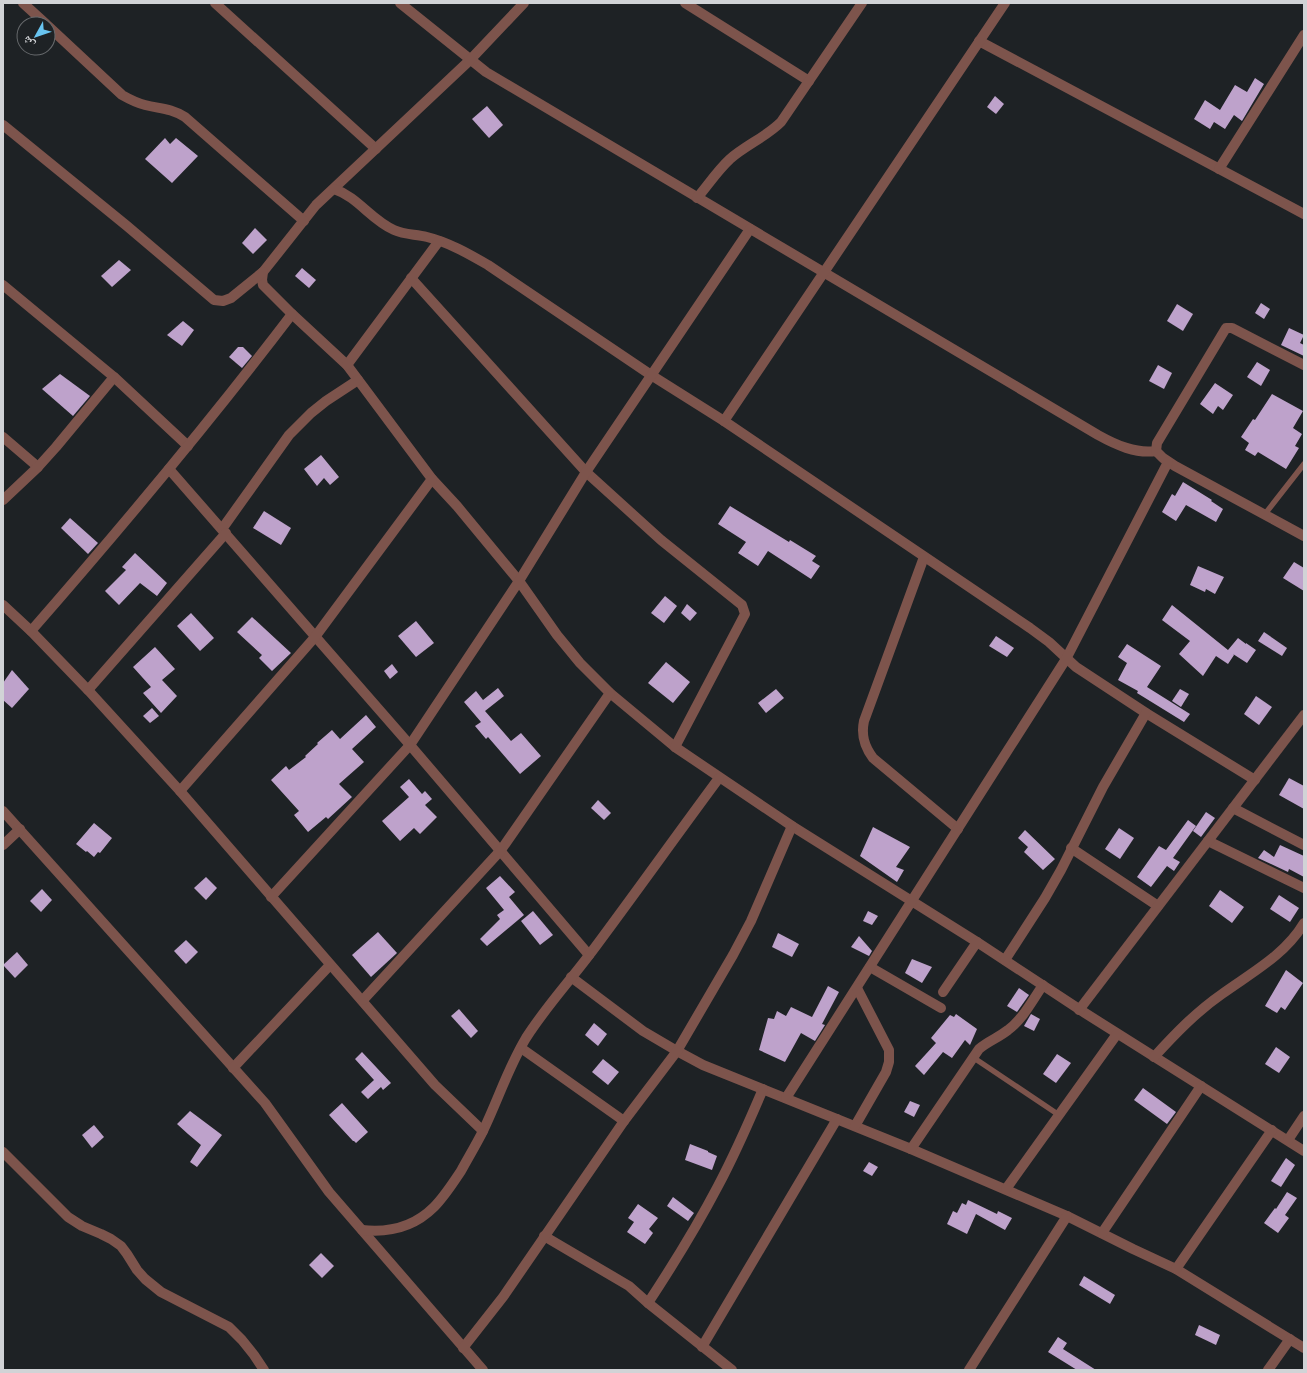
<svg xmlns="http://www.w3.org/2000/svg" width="1307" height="1373" viewBox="0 0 1307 1373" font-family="'Archivo Narrow','Noto Naskh Arabic',sans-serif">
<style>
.building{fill:#bea2cb}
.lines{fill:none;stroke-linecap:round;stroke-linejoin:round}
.lane{stroke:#7d544c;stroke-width:5.5}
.street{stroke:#7d544c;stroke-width:10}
</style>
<rect width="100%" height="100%" fill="#1e2225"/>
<g class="building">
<path d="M1255,78L1264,84L1242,121L1234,115L1225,129L1214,122L1210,129L1194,119L1205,100L1220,110L1235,85L1247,92Z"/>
<path d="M995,96L1004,104L996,114L987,107Z"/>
<path d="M487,106L503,125L489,138L472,119Z"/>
<path d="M165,138L170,144L176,138L198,156L172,183L145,159Z"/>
<path d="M255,228L267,240L253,254L242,243Z"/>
<path d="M119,260L131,270L112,287L101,276Z"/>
<path d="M302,268L316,280L309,288L295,276Z"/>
<path d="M1261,303L1270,309L1264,319L1255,313Z"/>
<path d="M1177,304L1193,314L1183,331L1167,321Z"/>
<path d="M183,321L194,330L182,346L167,335Z"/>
<path d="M1289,328L1304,335L1300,343L1304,345V356L1281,345Z"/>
<path d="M238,347H243L252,356L242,368L229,357Z"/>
<path d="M1257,362L1270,370L1261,386L1247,377Z"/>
<path d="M1158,365L1172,373L1164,389L1149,381Z"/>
<path d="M60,374L90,396L73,416L42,389Z"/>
<path d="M1215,383L1233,395L1223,410L1218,406L1213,414L1200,404Z"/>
<path d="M1272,394L1303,411L1293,428L1302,434L1295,446L1299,448L1286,469L1258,452L1255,456L1245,450L1249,443L1241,437L1253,419L1255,420Z"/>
<path d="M321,455L339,477L330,485L324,478L317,486L304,469Z"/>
<path d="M1183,482L1212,500L1211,501L1223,509L1216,522L1186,505L1176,521L1162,512L1172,494L1175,496Z"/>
<path d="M730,506L789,542L790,540L816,556L812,561L820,566L811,579L768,551L758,566L738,553L746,542L718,524Z"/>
<path d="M264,511L291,528L281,545L253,528Z"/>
<path d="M70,518L98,543L88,554L61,528Z"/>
<path d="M135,553L167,583L157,596L140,583L119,605L105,591L126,570L122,567Z"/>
<path d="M1294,562L1304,568V591L1283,578Z"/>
<path d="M1198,566L1224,577L1215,594L1206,589L1205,592L1190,585Z"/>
<path d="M665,596L677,606L664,623L651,613Z"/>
<path d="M687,604L697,613L690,621L681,613Z"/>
<path d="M1172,605L1228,650L1238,638L1246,644V643L1256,650L1247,663L1233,654L1234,655L1228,664L1216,656L1203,676L1179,654L1190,641L1162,620Z"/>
<path d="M191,613L214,638L200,651L177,626Z"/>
<path d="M252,617L291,653L272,671L259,658L262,655L237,632Z"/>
<path d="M416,621L434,643L416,657L398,636Z"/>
<path d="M1264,632L1287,648L1282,656L1258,641Z"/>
<path d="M996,636L1014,648L1007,657L989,646Z"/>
<path d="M1127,644L1161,666L1147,687L1190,714L1184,722L1137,693L1138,691L1118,680L1127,663L1118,657Z"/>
<path d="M155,647L175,669L162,680L177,696L161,713L143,693L151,687L133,667Z"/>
<path d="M666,662L690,682L673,703L648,683Z"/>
<path d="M392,664L398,672L390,679L384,671Z"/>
<path d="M12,670L29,689L12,708L3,700V683Z"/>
<path d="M498,688L504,696L485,711L511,741L521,733L541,756L520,774L488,737L486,739L475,726L481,722L464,702L476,691L483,700Z"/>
<path d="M776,689L784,698L766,713L758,703Z"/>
<path d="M1180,689L1189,694L1181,707L1172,701Z"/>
<path d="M1256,696L1272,707L1259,725L1244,714Z"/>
<path d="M152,708L159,716L150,723L143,716Z"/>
<path d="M366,715L376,727L352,749L364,762L339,784L352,797L328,819L326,817L308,832L294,815L299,811L271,780L286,766L289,770L306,757L305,756L318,744L317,743L332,730L340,739Z"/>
<path d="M1289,778L1304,786V809L1279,795Z"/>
<path d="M409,779L422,794L425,791L432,799L425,805L437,817L420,834L414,828L400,841L382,821L409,797L400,787Z"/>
<path d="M598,800L611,813L604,820L591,808Z"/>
<path d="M1206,812L1215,818L1201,837L1193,831Z"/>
<path d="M1188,820L1196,826L1173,858L1180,862L1174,871L1167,866L1151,887L1137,877L1159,846L1166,850Z"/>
<path d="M94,823L112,838L100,853L98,852L94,857L87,851L86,852L76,844Z"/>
<path d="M873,827L910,847L896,867L904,870L897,882L860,856Z"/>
<path d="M1119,828L1134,838L1120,859L1105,849Z"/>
<path d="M1025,830L1055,859L1043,870L1024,852L1028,847L1018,838Z"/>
<path d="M1280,845L1304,856V877L1289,869L1288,872L1258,858L1264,850L1274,857Z"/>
<path d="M500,876L515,892L509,897L524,915L487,946L480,939L500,919L497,915L504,910L486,888Z"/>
<path d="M206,877L217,888L206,900L194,888Z"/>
<path d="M42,889L52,900L41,912L30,901Z"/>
<path d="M1220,890L1244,907L1232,923L1209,906Z"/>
<path d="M1279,895L1299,908L1290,922L1270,909Z"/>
<path d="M533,911L553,935L540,945L521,921Z"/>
<path d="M868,911L878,916L872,925L863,921Z"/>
<path d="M378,932L397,953L371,977L352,955Z"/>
<path d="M778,933L799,944L792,957L772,947Z"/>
<path d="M859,936L872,951L869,956L851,947Z"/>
<path d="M186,940L198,952L186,964L174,951Z"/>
<path d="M17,952L28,965L15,978L3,965Z"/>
<path d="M912,959L932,967L922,983L905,973Z"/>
<path d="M1286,970L1303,983L1285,1010L1281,1007L1277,1013L1265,1006Z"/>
<path d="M828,986L839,992L822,1024L825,1025L815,1041L801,1033L785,1062L759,1050L768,1018L774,1019L777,1011L786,1016L791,1007L812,1017Z"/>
<path d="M1019,988L1029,995L1017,1012L1007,1006Z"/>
<path d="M459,1009L478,1031L471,1038L451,1016Z"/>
<path d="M956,1014L977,1029L970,1045L965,1040L952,1058L943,1052L924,1075L915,1066L936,1043L931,1038L950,1015L954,1017Z"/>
<path d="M1031,1014L1040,1019L1034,1031L1024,1026Z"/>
<path d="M594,1023L607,1034L598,1046L585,1035Z"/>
<path d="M1276,1047L1290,1057L1279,1073L1265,1064Z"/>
<path d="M362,1052L391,1083L383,1090L381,1087L368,1099L361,1092L374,1080L355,1059Z"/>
<path d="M1057,1054L1071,1063L1056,1083L1043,1074Z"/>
<path d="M603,1059L619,1072L608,1085L592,1072Z"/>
<path d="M1143,1088L1176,1112L1167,1124L1134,1100Z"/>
<path d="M910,1101L920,1105L914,1117L904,1112Z"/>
<path d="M342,1103L368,1132L356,1143L354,1141H353L329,1115Z"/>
<path d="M190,1111L222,1135L197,1167L190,1162L201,1145L188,1134L177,1124Z"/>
<path d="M94,1125L104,1137L92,1148L82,1135Z"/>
<path d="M690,1144L708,1151V1152L717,1156L712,1170L685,1160Z"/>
<path d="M1286,1158L1295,1165L1281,1187L1271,1181Z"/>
<path d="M869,1162L878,1167L872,1176L863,1171Z"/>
<path d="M1287,1192L1297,1198L1285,1215L1289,1218L1278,1233L1264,1223L1275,1208L1276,1209Z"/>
<path d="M673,1197L694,1213L688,1221L667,1206Z"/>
<path d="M968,1200L997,1214L998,1211L1012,1218L1005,1230L976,1214L967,1234L947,1224L953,1211L957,1213L962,1203L966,1205Z"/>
<path d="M638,1204L658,1218L649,1229L653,1233L645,1244L627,1232L634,1222L628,1218Z"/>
<path d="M321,1253L334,1266L322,1278L309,1265Z"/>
<path d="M1084,1276L1115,1295L1110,1304L1079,1285Z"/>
<path d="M1199,1325L1220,1335L1216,1345L1195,1335Z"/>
<path d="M1058,1337L1067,1343L1063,1349L1096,1370H1077L1048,1352Z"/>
</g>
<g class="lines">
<g class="lane">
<path d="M1265,514L1304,464"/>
<path d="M974,1058L1059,1115"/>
</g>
<g class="street">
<path d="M23,3L46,24"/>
<path d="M215,3L376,149"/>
<path d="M400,3L486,72L1098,435C1116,445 1136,454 1156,451"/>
<path d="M524,3L470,60L316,205L263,272L262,280L263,285L292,314L347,365L432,479L457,506L519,581L557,635L580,663L610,693L675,747L792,826L977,942L1085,1013L1304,1151"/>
<path d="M685,3L809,81"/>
<path d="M48,26L122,95C129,99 137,103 145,105C161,109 170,108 185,117L304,221"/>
<path d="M979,41L1304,214"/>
<path d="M3,125L127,226L214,300L223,301L231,298L263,272"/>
<path d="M1219,169L1304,35"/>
<path d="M334,189C358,197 371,220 394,230C405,235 415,234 427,237C448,242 469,254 488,265L651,375L724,421L1030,628L1049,642L1076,667L1146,713L1255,780"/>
<path d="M697,198C708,185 718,170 730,159C746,145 766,137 781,122L862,3"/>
<path d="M411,278L586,472L661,540L742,605L745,614L675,747"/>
<path d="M3,285L114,377L188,446"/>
<path d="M347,365L439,241"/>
<path d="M1304,365L1232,328H1226L1157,443L1156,451L1163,458L1175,466L1304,536"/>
<path d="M724,421L1005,3"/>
<path d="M3,437L38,467"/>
<path d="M169,469L410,745L589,955"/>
<path d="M3,500L38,467L56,447L114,377"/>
<path d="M222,529L289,435L311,413L326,401L358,380"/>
<path d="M924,557L864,721C861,735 864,746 873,758L958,829"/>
<path d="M3,605L31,631L88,690L180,791L435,1085L483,1131"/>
<path d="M31,631C121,528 209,423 292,314"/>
<path d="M88,690L226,533"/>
<path d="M180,791L315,637L432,479"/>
<path d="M1233,808L1304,845"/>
<path d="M3,811L265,1103L329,1192L483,1370"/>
<path d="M1208,841L1304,888"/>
<path d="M3,845L20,829"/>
<path d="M1071,848L1158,906"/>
<path d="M271,897L410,745L519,581L586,472L750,229"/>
<path d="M1005,960L1045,898L1061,870L1103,787L1146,713"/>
<path d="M870,967L941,1008"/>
<path d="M571,977L643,1031L677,1051L703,1065L911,1149L1067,1216L1133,1249L1176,1269L1304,1348"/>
<path d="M943,992L977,942"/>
<path d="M363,1000L501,850L610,693"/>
<path d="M1079,1010L1304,715"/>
<path d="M521,1048L624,1121"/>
<path d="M1154,1057C1175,1034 1196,1012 1222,994C1251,973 1285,955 1304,923"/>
<path d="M233,1068L330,965"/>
<path d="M786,1098L1066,659L1168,462"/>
<path d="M855,1126L886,1072L889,1062V1050L857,988"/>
<path d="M1288,1140L1304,1116"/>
<path d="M911,1149L979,1049C988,1041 998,1038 1008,1030C1023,1019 1032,1001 1043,985"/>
<path d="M3,1152L68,1217L82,1226L101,1234L111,1239L121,1246L127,1254L137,1270L145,1279L161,1292L229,1327L242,1340L254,1355L264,1370"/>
<path d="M1006,1189L1117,1034"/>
<path d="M362,1230C389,1233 414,1227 434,1207C444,1197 453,1183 461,1171C468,1158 476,1145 483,1131C498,1100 508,1068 526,1038C545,1008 569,982 590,954C634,895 676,836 719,778"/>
<path d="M1102,1233L1201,1086"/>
<path d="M544,1236L629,1286L648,1303L732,1370"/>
<path d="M1176,1269L1272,1130"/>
<path d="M648,1303C673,1265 697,1226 718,1186C735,1154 749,1122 763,1089"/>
<path d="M702,1347L837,1119"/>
<path d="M463,1348L503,1297L624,1121L677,1051L733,955L751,921L792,826"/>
<path d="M969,1370L1067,1216"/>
<path d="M1268,1370L1290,1339"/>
</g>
</g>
<rect width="1307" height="1373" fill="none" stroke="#d1d3d6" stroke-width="8"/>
<g transform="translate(36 36) rotate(230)"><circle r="19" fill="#1e2225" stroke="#66696c"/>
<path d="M0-3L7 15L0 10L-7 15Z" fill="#68c4f0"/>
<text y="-6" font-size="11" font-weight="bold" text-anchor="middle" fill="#d1d3d6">ش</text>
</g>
</svg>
